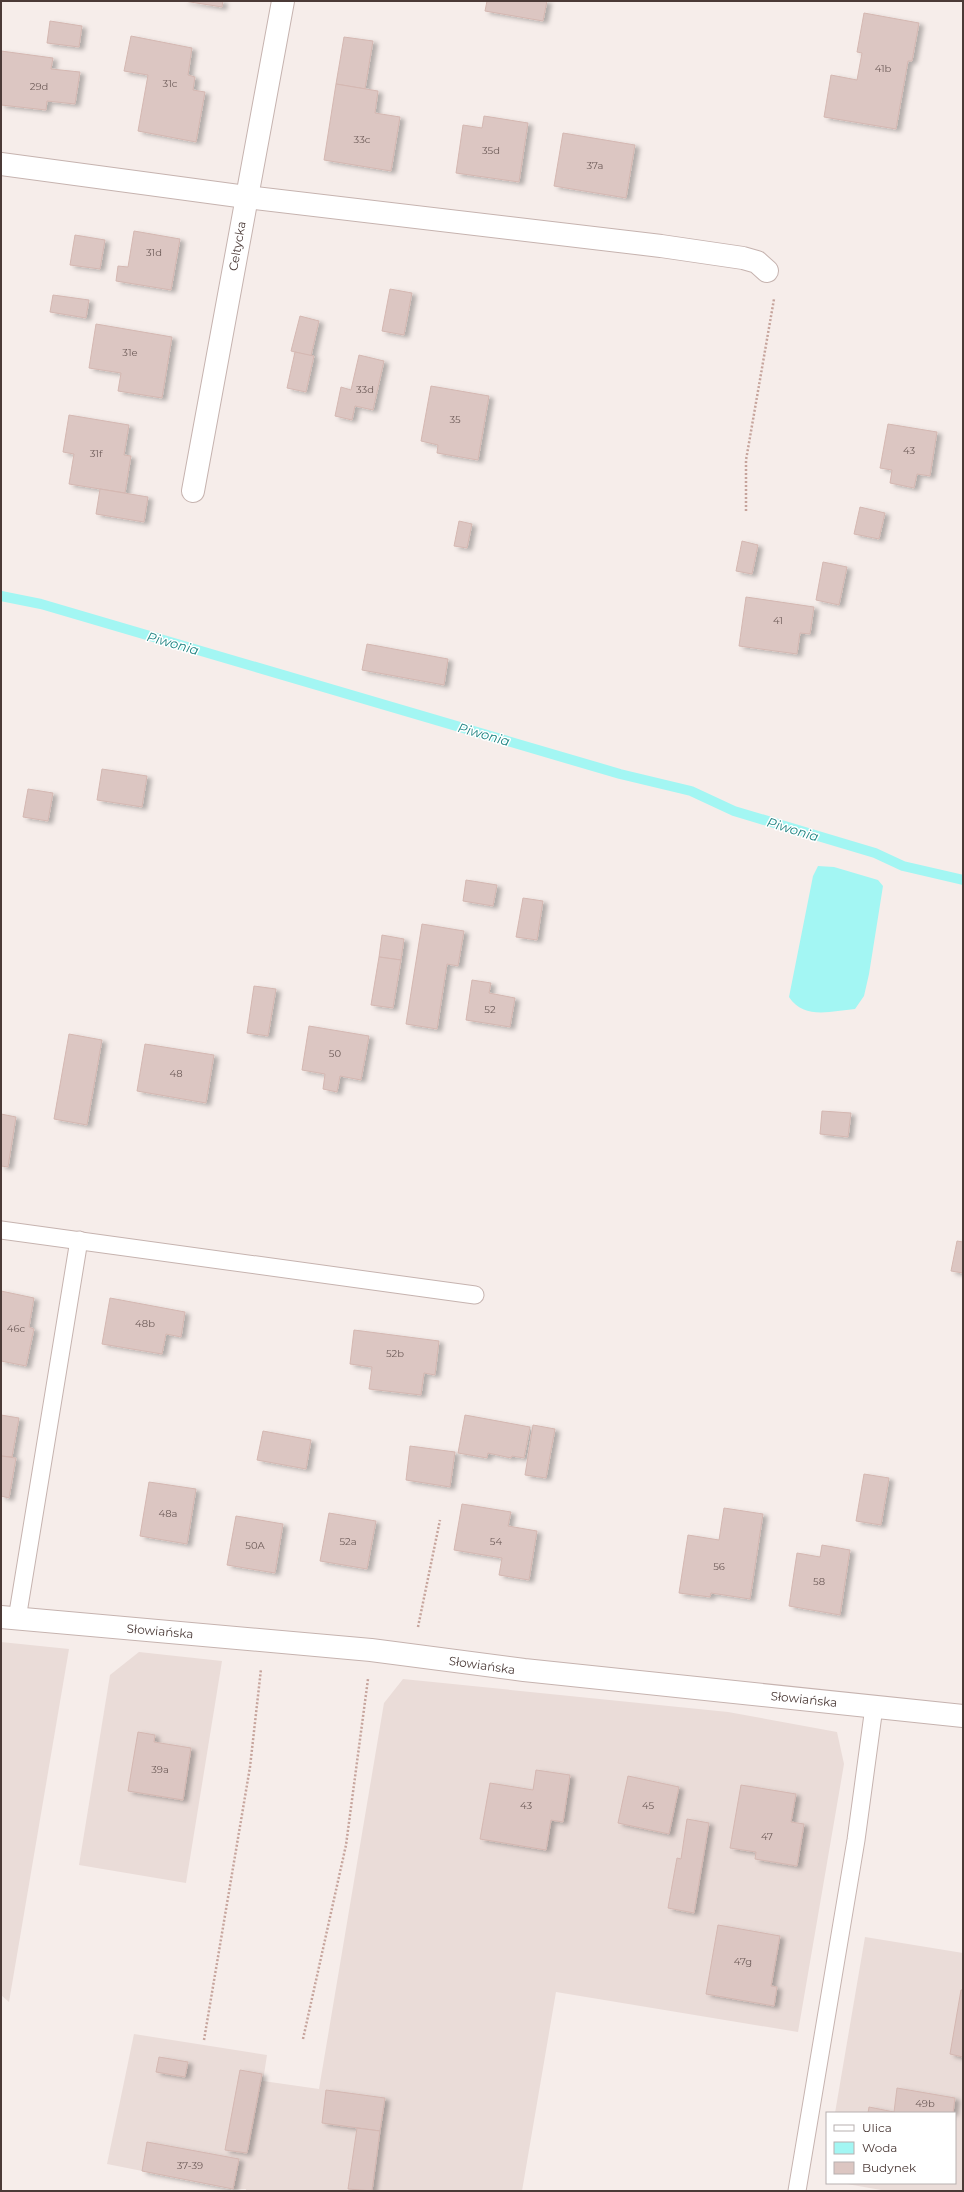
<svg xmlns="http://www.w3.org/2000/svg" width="964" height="2192" viewBox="0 0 964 2192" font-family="Montserrat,sans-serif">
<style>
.residential{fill:#eadcd8}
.water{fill:#a3f6f3}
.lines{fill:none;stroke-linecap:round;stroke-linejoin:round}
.stream{stroke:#a3f6f3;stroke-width:10}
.building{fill:#dcc6c2;stroke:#d4b7b1;filter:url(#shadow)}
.lane-casing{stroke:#c6b3af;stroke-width:19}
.street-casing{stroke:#c6b3af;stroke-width:24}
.path{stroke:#c6a49c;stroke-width:2.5;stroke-dasharray:2 2;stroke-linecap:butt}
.lane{stroke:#fff;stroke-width:17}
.street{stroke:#fff;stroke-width:22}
.labels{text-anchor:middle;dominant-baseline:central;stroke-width:3;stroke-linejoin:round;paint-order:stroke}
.number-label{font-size:10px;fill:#6f5d5a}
.street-label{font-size:12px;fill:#4b3a37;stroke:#fff}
.water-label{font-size:13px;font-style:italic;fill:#1f8381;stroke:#fff}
</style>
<defs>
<filter id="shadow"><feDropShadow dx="4.5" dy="2.5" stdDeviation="2" flood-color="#0004"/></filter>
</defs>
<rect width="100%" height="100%" fill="#f6edea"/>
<g class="residential">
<path d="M1,1642L69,1649L9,2002L1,1995Z"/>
<path d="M139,1652L222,1661L186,1883L79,1865L110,1675Z"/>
<path d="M403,1679L728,1712L837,1732L844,1764L798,2032L556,1992L522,2191H246V2189H233L107,2164L134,2034L267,2055L263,2081L319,2089L384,1703Z"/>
<path d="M865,1937L963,1953V2191H887L841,2183H955V2113H835Z"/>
</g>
<path class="water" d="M818,866L834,867L878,880L883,886L869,974L864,996L855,1009C831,1011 804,1020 789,997L813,876Z"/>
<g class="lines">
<path class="stream" d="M1,596L41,604L620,774L691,791L734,811L875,853L903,866L963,880"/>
</g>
<g class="building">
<path d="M184,1H223L222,7Z"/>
<path d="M487,1H547L543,21L485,11Z"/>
<path d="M864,13L919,23L912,61H908L896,129L824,117L831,75L857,80L862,53L857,52Z"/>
<path d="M50,21L82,26L79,47L47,43Z"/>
<path d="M131,36L192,48L188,75L195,77L193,90L205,92L196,142L138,131L148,75L124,71Z"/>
<path d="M344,37L373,41L365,89L336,84Z"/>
<path d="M1,51L53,58L51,69L80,72L75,104L47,101L46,110L1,105Z"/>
<path d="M336,84L378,91L375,113L400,117L391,171L324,160Z"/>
<path d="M484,116L528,123L519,182L456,173L463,125L482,128Z"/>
<path d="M563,133L635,145L626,198L554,186Z"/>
<path d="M134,231L180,239L171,290L116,281L118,266L128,267Z"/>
<path d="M75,235L105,240L100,269L70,265Z"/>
<path d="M390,289L412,293L404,335L382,331Z"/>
<path d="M53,295L89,300L86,318L50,312Z"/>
<path d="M300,316L319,321L311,356L291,351Z"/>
<path d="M96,324L172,337L162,398L118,391L121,373L89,368Z"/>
<path d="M295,352L314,356L306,392L287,388Z"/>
<path d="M359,355L384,361L373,410L355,406L352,420L335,416L341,387L351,390Z"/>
<path d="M431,386L489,396L478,460L437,453L438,445L421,441Z"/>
<path d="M69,415L129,425L124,455L131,456L125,493L69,484L74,454L63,452Z"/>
<path d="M888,424L937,432L930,476L917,474L914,488L890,483L892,470L880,468Z"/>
<path d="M100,489L148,497L144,522L96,514Z"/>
<path d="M860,507L885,513L879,539L854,534Z"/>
<path d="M459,521L472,524L467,548L454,546Z"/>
<path d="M742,541L758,545L752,574L736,571Z"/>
<path d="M823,562L847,567L839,605L816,600Z"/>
<path d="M746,597L814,607L810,634L800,633L797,654L739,646Z"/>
<path d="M367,644L448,659L444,685L362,670Z"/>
<path d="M102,769L147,776L142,807L97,800Z"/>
<path d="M28,789L53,793L48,821L23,817Z"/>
<path d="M466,880L497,885L493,906L463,901Z"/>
<path d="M523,898L543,901L537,940L516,937Z"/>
<path d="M422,924L464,931L458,966L447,964L437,1029L406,1024Z"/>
<path d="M382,935L404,939L401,960L379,957Z"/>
<path d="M379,957L401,960L393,1008L371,1005Z"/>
<path d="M472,980L491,983L489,993L515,998L510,1027L466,1020Z"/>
<path d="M254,986L276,989L268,1036L247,1033Z"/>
<path d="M309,1026L369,1036L361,1080L340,1076L337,1092L323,1089L325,1074L302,1070Z"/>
<path d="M69,1034L102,1040L87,1125L54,1119Z"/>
<path d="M145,1044L214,1055L206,1103L137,1091Z"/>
<path d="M822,1111L851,1113L848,1137L820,1134Z"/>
<path d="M1,1114L16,1117L8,1167L1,1166Z"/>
<path d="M957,1241L963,1242V1273L951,1271Z"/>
<path d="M1,1291L34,1298L29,1327L34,1329L26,1366L1,1361Z"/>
<path d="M110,1298L185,1312L181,1337L166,1334L162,1354L102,1344Z"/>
<path d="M354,1330L439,1341L435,1375L424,1373L421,1395L369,1389L372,1367L350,1364Z"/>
<path d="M1,1415L19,1418L12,1457L1,1456Z"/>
<path d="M465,1415L530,1427L524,1458L512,1456L511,1458L488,1453L487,1458L458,1453Z"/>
<path d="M533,1425L555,1429L546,1478L525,1475Z"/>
<path d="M263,1431L311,1440L306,1469L257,1460Z"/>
<path d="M410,1446L455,1452L450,1487L406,1480Z"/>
<path d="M1,1456L16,1458L9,1498L1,1496Z"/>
<path d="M864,1474L889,1478L881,1525L856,1521Z"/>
<path d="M149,1482L196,1489L187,1544L140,1536Z"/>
<path d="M462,1504L511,1512L508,1526L537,1531L529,1580L499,1575L502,1558L454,1550Z"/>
<path d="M724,1508L763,1514L750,1599L711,1593L710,1597L679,1593L688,1535L719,1540Z"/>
<path d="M329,1513L376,1521L367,1569L320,1561Z"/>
<path d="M236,1516L283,1524L275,1573L227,1565Z"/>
<path d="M822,1545L850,1550L840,1615L789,1606L797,1553L820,1557Z"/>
<path d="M138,1732L155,1735L154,1742L191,1748L183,1800L128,1791Z"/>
<path d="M536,1770L570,1775L563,1822L551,1820L546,1850L480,1839L490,1783L533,1790Z"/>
<path d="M628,1776L679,1787L669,1834L618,1823Z"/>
<path d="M741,1785L796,1794L791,1822L804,1824L797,1866L755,1859L756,1852L730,1848Z"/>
<path d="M687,1819L709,1823L694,1913L668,1908L677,1858L681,1859Z"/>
<path d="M718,1925L780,1936L771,1986L777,1987L774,2006L706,1994Z"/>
<path d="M961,1990H963V2057L950,2054Z"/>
<path d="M159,2057L188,2062L185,2077L156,2072Z"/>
<path d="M240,2070L262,2074L247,2153L225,2150Z"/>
<path d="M897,2088L955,2098L953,2113H868L869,2107L894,2112Z"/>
<path d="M326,2090L385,2098L380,2131L322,2123Z"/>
<path d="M357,2128L380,2131L372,2191L348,2189Z"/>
<path d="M147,2142L239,2159L233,2189L142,2171Z"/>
</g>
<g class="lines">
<defs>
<g id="lane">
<path d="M1,1230L475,1295"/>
<path d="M17,1619L79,1240"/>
<path d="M797,2191L856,1840L874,1707"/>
</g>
<g id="street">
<path d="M1,164L246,197L661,246L743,258L757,262L767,271"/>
<path d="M193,491L283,1"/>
<path d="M1,1617L371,1650L524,1670L963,1716"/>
</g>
</defs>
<use href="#lane" class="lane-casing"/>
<use href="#street" class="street-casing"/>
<g class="path">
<path d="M746,511V460L774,299"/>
<path d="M418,1627L440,1520"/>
<path d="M303,2039L346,1845L368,1679"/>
<path d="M204,2040L250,1767L261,1669"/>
</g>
<use href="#lane" class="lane"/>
<use href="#street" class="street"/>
</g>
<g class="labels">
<g class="number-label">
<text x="883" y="68">41b</text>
<text x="170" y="83">31c</text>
<text x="39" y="86">29d</text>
<text x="362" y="139">33c</text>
<text x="491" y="150">35d</text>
<text x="595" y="165">37a</text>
<text x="154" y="252">31d</text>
<text x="130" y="352">31e</text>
<text x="365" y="389">33d</text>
<text x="455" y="419">35</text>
<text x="909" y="450">43</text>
<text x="96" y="453">31f</text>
<text x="778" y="620">41</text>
<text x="490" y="1009">52</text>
<text x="335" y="1053">50</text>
<text x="176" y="1073">48</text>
<text x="145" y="1323">48b</text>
<text x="16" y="1328">46c</text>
<text x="395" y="1353">52b</text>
<text x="168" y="1513">48a</text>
<text x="348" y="1541">52a</text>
<text x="496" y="1541">54</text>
<text x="255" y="1545">50A</text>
<text x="719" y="1566">56</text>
<text x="819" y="1581">58</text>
<text x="160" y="1769">39a</text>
<text x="526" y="1805">43</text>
<text x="648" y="1805">45</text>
<text x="767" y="1836">47</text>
<text x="743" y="1961">47g</text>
<text x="925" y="2103">49b</text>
<text x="190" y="2165">37-39</text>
</g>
<g class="street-label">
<text transform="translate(237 246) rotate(-80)">Celtycka</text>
<text transform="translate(160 1631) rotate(5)">Słowiańska</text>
<text transform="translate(482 1665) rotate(8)">Słowiańska</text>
<text transform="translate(804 1699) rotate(6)">Słowiańska</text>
</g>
<g class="water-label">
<text transform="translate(173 643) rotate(16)">Piwonia</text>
<text transform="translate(484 734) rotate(16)">Piwonia</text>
<text transform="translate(793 829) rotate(17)">Piwonia</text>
</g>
</g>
<rect width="964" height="2192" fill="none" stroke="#4b3a37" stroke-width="4"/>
<rect x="826" y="2112" width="130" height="72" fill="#ffffff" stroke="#b7b0af"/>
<rect x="834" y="2125" width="20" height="6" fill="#ffffff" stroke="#b7b0af"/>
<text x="862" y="2132" font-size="12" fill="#4b3a37">Ulica</text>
<rect x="834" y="2142" width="20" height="12" fill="#a3f6f3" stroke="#b7b0af"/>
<text x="862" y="2152" font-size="12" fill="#4b3a37">Woda</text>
<rect x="834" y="2162" width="20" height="12" fill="#dcc6c2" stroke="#b7b0af"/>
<text x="862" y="2172" font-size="12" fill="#4b3a37">Budynek</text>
</svg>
